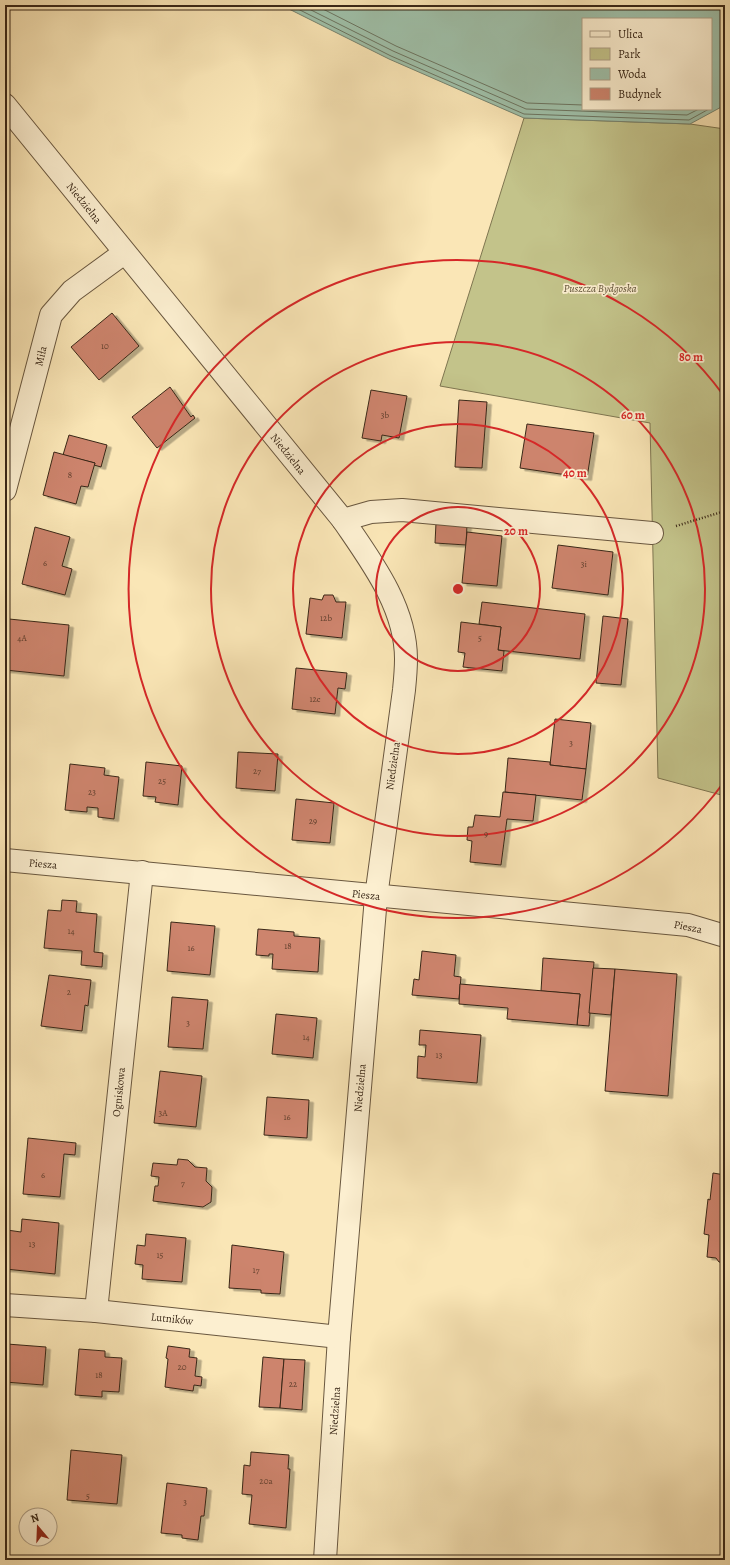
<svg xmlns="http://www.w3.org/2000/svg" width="730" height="1565" viewBox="0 0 730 1565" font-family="Alegreya,serif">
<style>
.green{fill:#c3c38a;stroke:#7e7550}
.water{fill:#9fc0a9;stroke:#76836f;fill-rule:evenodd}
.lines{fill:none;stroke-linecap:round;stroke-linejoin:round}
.shore{stroke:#6c7460;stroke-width:1}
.building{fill:#cd846d;stroke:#392717;filter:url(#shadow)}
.minor-casing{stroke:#69573f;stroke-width:24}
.path{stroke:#392717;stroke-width:2.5;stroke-dasharray:1 2;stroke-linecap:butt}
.minor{stroke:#fcefd0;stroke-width:22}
.ring{fill:none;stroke:#d62828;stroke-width:2}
.labels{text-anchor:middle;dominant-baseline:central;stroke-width:3.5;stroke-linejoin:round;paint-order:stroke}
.number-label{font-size:9px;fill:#5e3e2c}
.street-label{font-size:11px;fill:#392717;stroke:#fcefd0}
.park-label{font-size:11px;font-style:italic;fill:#5c4e34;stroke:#fcefd0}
.centre{fill:#d62828;stroke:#fcefd0;stroke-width:2}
.ring-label{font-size:12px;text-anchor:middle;font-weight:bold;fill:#d62828;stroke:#fcefd0;stroke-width:3.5;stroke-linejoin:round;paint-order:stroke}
</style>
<defs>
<filter id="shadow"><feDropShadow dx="4.5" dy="2.5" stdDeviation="0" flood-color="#0004"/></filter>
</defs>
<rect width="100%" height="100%" fill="#fae6b6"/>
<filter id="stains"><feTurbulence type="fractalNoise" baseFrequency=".005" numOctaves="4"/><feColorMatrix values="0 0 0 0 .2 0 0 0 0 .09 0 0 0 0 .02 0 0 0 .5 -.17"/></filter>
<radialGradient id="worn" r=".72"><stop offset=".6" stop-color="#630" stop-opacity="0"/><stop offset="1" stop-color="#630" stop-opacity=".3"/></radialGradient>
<path class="green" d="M524,118L690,124L725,129V796L658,778L650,423L440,386Z"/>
<path class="water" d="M281,5H725V105L690,124L524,118L389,59ZM583,19H711V109H583Z"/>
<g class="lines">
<g class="shore">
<path d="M290,5L391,56L524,114L689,120L709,109"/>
<path d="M301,5L393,51L526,109L687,115L699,109"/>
<path d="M315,5L396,46L527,103L583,105"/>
</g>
</g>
<g class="building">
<path d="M112,313L139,346L99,380L71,347Z"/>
<path d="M170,387L191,417L193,415L195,418L157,448L132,417Z"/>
<path d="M371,390L407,396L399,438L382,435L381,441L362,438Z"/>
<path d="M459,400L487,402L482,468L455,467Z"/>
<path d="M527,424L594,433L587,478L520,468Z"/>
<path d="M69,435L107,445L101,467L94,465L95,463L63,455Z"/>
<path d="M54,452L95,463L88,487L81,486L76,504L43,495Z"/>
<path d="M436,523L467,525L466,545L435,543Z"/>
<path d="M35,527L70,537L62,566L72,569L65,595L22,584Z"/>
<path d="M467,532L502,536L497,586L462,583Z"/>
<path d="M558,545L613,552L608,595L552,588Z"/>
<path d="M324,595H333L336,602H346L342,638L306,634L310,598L322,600Z"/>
<path d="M482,602L585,614L580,659L498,650L501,627L479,624Z"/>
<path d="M603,616L628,619L621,685L596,683Z"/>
<path d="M9,619L69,625L64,676L5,670Z"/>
<path d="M461,622L501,627L498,650L504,651L502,671L463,667L465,653L458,652Z"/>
<path d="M296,668L347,673L345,689L338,688L335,714L292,709Z"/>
<path d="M555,719L591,723L586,769L550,765Z"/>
<path d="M238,752L278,754L275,791L236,788Z"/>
<path d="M508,758L550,762V765L586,769L582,800L505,792Z"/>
<path d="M146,762L182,766L178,805L155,802L156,797L143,796Z"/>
<path d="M70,764L105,768L104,775L119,777L114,819L98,817V808L87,807V812L65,810Z"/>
<path d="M503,792L536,795L533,821L507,819L501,865L470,862L472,841L467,840L468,827H473L475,815L500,817Z"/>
<path d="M296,799L334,803L330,843L292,840Z"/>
<path d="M62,900L77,901L76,912L97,914L94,952L103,953L102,967L81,965L82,951L44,948L48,910L61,911Z"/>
<path d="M171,922L215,926L210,975L167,971Z"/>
<path d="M258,929L294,932V936L320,938L318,972L272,969L273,954H269V956L256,955Z"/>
<path d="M422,951L456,955L454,976L461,977L459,999L412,995L414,979L419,980Z"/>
<path d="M543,958L594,962L589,1026L577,1025L580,994L541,991Z"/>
<path d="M593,968L615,969L611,1015L589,1013Z"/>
<path d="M615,969L677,974L668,1096L605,1091Z"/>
<path d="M49,975L91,980L88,1006L85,1005L82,1031L41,1026Z"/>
<path d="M460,984L580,994L577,1025L507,1019L508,1008L459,1004Z"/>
<path d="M172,997L208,1000L203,1049L168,1047Z"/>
<path d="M276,1014L317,1018L313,1058L272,1054Z"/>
<path d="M420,1030L481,1035L477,1083L417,1078L418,1056L425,1057L426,1045H419Z"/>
<path d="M160,1071L202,1076L196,1127L154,1123Z"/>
<path d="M267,1097L309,1100L307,1138L264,1135Z"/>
<path d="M28,1138L76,1143L75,1155L64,1154L60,1197L23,1194Z"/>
<path d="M178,1159L188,1160L195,1167L207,1168L206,1181L212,1187L211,1202L203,1207L153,1201L155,1186H158L159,1177L151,1176L153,1163L177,1165Z"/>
<path d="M713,1173L725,1175V1263L719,1262L716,1258L707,1257L709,1235L704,1234L708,1199L710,1200Z"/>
<path d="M22,1219L59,1223L55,1274L5,1269L7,1230L21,1232Z"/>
<path d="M146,1234L186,1238L182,1282L142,1279L143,1265L135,1264L137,1245L145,1246Z"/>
<path d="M232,1245L284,1252L280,1294L261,1293V1290L229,1288Z"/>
<path d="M7,1344L46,1347L43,1385L5,1382Z"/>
<path d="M168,1346L190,1349L189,1357L197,1358L195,1376L202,1377L201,1386L194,1385L193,1391L165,1387L168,1359L166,1358Z"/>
<path d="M79,1349L105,1351V1357L122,1358L119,1392L102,1391V1397L75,1395Z"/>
<path d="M263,1357L284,1359L280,1408L259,1407Z"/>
<path d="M284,1359L305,1360L302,1410L280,1408Z"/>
<path d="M71,1450L122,1455L117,1504L67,1500Z"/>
<path d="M251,1452L289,1455L288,1469H290L286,1528L249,1524L252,1495L242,1494L244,1465L250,1466Z"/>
<path d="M167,1483L207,1488L204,1516H201L198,1540L182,1538V1535L161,1533Z"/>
</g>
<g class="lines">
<defs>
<g id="minor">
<path d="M5,105L343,520C371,561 406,607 406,659C406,669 405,680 404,690L376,897L339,1337L325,1560"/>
<path d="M5,490L51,315L72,291L124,253"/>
<path d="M343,520L371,512L402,510L652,533"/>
<path d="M5,860L688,925L725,936"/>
<path d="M5,1305L96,1311L339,1337"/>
<path d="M96,1311L142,872"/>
</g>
</defs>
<use href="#minor" class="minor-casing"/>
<path class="path" d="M676,526L725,511"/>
<use href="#minor" class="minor"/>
</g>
<g class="ring">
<circle cx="458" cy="589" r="82"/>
<circle cx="458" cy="589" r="165"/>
<circle cx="458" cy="589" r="247"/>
<path d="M724 782A329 329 0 1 1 724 396"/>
</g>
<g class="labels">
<g class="number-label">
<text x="105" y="346">10</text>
<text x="385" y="415">3b</text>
<text x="70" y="475">8</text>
<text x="45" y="563">6</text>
<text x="584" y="564">3i</text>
<text x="326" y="618">12b</text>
<text x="22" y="638">4A</text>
<text x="480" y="638">5</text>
<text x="315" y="699">12c</text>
<text x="571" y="743">3</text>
<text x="257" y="771">27</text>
<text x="162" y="781">25</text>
<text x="92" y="792">23</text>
<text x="313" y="821">29</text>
<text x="486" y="834">9</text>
<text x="71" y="931">14</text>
<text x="288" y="946">18</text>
<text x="191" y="948">16</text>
<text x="69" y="992">2</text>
<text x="188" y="1023">3</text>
<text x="306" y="1037">14</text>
<text x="439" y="1055">13</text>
<text x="163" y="1113">3A</text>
<text x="287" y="1117">16</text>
<text x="43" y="1175">6</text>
<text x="183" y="1183">7</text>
<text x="32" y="1244">13</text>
<text x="160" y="1255">15</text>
<text x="256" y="1270">17</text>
<text x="182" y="1367">20</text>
<text x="99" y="1375">18</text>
<text x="293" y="1384">22</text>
<text x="266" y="1481">20a</text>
<text x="88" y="1496">5</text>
<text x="185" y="1502">3</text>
</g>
<g class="street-label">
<text transform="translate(84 203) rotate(51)">Niedzielna</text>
<text transform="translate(41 356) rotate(-76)">Miła</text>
<text transform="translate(288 454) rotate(51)">Niedzielna</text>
<text transform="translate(393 766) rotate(-82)">Niedzielna</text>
<text transform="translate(43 864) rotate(5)">Piesza</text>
<text transform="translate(366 895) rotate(6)">Piesza</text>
<text transform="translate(688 927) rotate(11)">Piesza</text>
<text transform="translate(360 1088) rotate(-85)">Niedzielna</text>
<text transform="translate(119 1092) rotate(-84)">Ogniskowa</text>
<text transform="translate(172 1319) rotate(6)">Lutników</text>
<text transform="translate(335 1411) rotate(-86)">Niedzielna</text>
</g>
<g class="park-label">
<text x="600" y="288">Puszcza Bydgoska</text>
</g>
</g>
<circle cx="458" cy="589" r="6" class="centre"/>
<g class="ring-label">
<text x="691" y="361">80 m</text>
<text x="633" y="419">60 m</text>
<text x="575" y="477">40 m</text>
<text x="516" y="535">20 m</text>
</g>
<rect width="730" height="1565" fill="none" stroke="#fae6b6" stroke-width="20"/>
<rect x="6" y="6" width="718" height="1553" fill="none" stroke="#392717" stroke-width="2"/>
<rect x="10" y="10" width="710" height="1545" fill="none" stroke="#392717"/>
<rect x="582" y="18" width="130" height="92" fill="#fcefd0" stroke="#ae9f86"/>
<rect x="590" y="31" width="20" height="6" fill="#fcefd0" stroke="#ae9f86"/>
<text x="618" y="38" font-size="12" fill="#392717">Ulica</text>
<rect x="590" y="48" width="20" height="12" fill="#c3c38a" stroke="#ae9f86"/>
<text x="618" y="58" font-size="12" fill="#392717">Park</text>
<rect x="590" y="68" width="20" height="12" fill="#9fc0a9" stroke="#ae9f86"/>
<text x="618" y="78" font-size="12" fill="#392717">Woda</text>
<rect x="590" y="88" width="20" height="12" fill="#cd846d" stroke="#ae9f86"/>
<text x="618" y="98" font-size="12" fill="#392717">Budynek</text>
<g transform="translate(38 1527) rotate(341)"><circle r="19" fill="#fcefd0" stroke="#ae9f86"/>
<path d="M0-3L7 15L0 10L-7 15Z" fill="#8f2418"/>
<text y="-6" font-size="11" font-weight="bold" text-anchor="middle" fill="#392717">N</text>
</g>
<rect width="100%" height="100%" filter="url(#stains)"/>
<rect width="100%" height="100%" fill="url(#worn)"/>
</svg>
